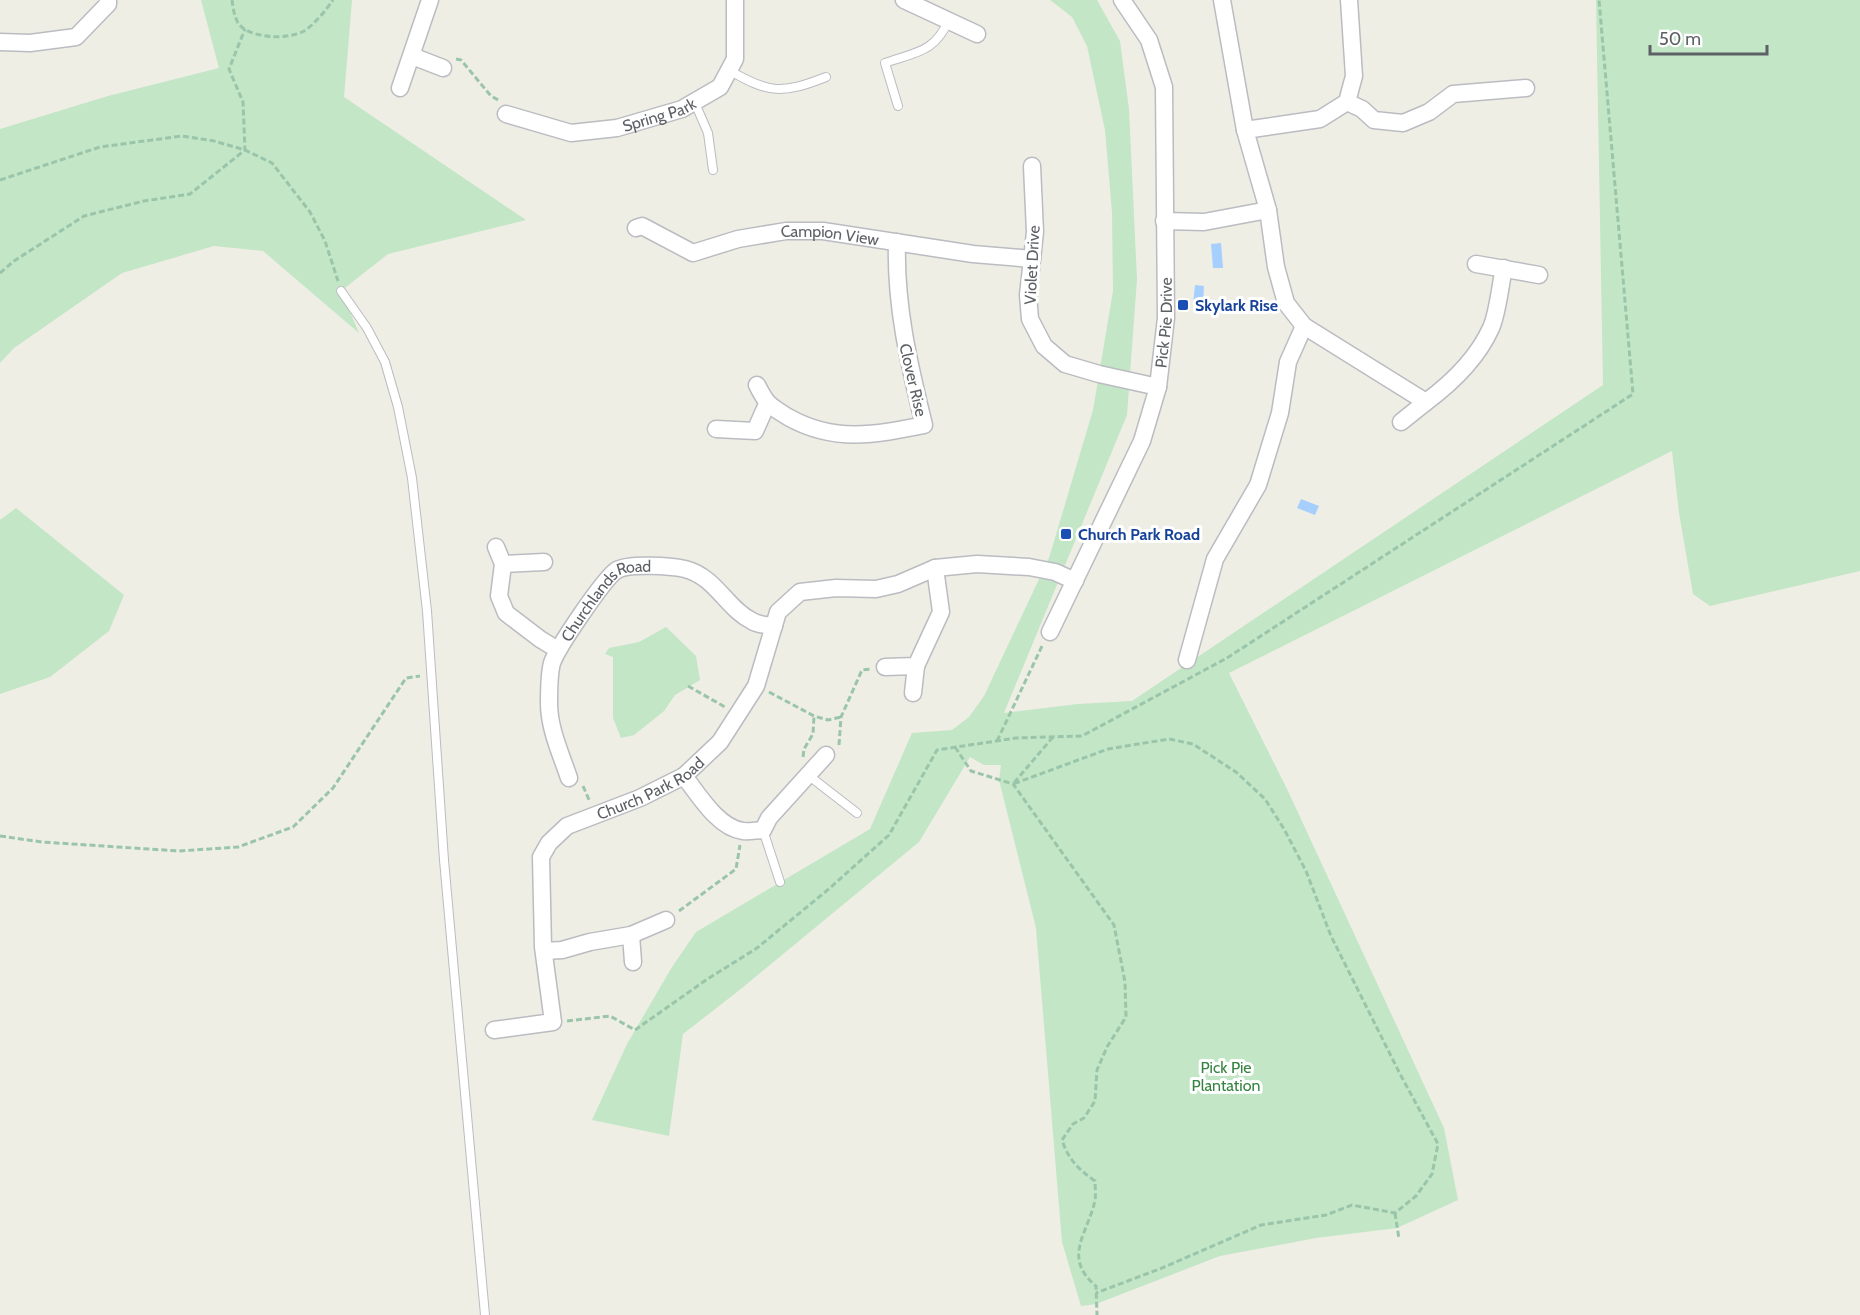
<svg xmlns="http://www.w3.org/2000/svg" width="1860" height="1315" viewBox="0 0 1860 1315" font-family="Cabin,sans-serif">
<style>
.green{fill:#c2e6c6}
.water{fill:#a7cffd}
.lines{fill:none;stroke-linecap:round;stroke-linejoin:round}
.service-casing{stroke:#babcc1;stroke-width:10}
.minor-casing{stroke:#babcc1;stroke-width:19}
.path{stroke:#9ac5ab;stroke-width:3;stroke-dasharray:6 3;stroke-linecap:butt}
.service{stroke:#fff;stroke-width:8}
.minor{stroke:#fff;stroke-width:16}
.transit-dot{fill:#1a4fb4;stroke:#fff;stroke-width:2}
.labels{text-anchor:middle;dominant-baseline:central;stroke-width:6;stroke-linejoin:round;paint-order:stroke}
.street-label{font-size:16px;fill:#5d6065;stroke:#fff}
.transit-label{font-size:16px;font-weight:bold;fill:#164399;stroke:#fff;text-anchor:start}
.park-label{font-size:16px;fill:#368341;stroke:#fff}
</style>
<rect width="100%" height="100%" fill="#efeee5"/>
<g class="green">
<path d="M201,0H352L344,97L526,220L388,254L341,291L359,333L263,251L214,246L122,273L14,348L0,363V129L108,96L219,68Z"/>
<path d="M1050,0H1097L1120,41L1129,109L1137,279L1127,415L1004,713L1078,704L1132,701L1603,385L1596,0H1860V571L1710,606L1693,594L1679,513L1672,451L1229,673L1288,791L1444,1128L1458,1200L1397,1228L1316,1238L1220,1256L1096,1304L1081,1306L1062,1242L1036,928L999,780L1001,765H984L970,757L919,842L737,992L683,1034L669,1136L592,1120L627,1044L672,967L696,932L870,829L912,733L952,730L969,717L984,696L1049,558L1093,410L1113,291L1112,212L1105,130L1087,46L1072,17Z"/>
<path d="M16,508L124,595L109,631L50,677L0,694V520Z"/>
<path d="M666,627L696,656L700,680L675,695L664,711L634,735L621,738L613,718V657L605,654L609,648L639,642Z"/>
</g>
<g class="water">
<path d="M1221,243L1223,268H1213L1211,244Z"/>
<path d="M1195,285L1204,286L1203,305L1193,304Z"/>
<path d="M1301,499L1319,506L1315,515L1297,508Z"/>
</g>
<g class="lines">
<defs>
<g id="service">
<path d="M729,70C769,94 783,94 826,77"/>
<path d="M695,103L708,133L713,170"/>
<path d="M898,106L885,63C916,52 934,53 949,20"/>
<path d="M341,291L367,328L385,362L398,407L412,478L427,611L444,860L485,1315"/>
<path d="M808,775L857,813"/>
<path d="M763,830L780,882"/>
</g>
<g id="minor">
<path d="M904,0L977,34"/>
<path d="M0,42L30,43L76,37L108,4V0"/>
<path d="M412,56L443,68"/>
<path d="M400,88L430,0"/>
<path d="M1347,102L1362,109L1374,120L1403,123L1429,112L1453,94L1526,88"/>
<path id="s1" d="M506,114L571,133L617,128L682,109L720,87L735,59V0"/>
<path d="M1245,130L1320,119L1347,102L1354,76L1349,0"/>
<path d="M1032,166L1035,232L1028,295L1030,319L1044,346L1065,364L1099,374L1158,387"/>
<path d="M1268,210L1276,267L1286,303L1304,326L1426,402C1453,382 1477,359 1491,328C1498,312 1500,286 1504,268"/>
<path d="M1164,221L1204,222L1268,210L1245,130L1222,0"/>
<path id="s2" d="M636,228L642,226L693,253L738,239L786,231H823L973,254L1032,259"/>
<path d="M1476,264L1539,275"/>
<path d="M757,385C767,405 770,406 788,417C834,443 875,435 924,425C909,364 895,305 897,242"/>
<path d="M1401,422L1426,402"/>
<path d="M716,429L755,431L767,404"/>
<path d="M496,547L503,564L499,596L506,613L540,639L558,650"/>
<path d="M503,564L544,562"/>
<path id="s3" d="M1050,632L1142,441L1158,387L1166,318L1164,87L1149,40L1122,0"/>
<path d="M1187,660L1215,559L1258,485L1280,413L1288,362L1304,326"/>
<path d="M885,667L916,666L941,612L935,568"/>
<path d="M913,693L916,666"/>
<path d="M684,776C698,794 718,828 743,831C749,832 757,830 763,830L769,818L826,755"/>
<path id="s4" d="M569,778C561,754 549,729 549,703C549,691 549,674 552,663C557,648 605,577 617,570C629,563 671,566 685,569C716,577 726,608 752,621C758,625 767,625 774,626"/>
<path d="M631,935L633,962"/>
<path d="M544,951L562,950L590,942L631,935L666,920"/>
<path id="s5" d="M494,1030L553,1022L543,947L541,857L549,843L567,826L640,798L684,776L720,742L756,686L778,612L800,592L836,588L876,589L898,584L935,568L977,564L1029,567L1055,572L1075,581"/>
</g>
</defs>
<use href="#service" class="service-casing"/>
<use href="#minor" class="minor-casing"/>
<g class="path">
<path d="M232,0C233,7 234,16 238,23C249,39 288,40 304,31C315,24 326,10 333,0"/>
<path d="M456,59L461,60L491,96L500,101"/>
<path d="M0,180L100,147L182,136L214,141L245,150L272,163L310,212L325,241L338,281"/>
<path d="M0,273L14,261L84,216L144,201L190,194L245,150L243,102L229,69L245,29"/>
<path d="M688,686L725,707"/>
<path d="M769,692L814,716L828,720L841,717"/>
<path d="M1053,737L1013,784L1108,749L1169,739L1193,744L1236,772L1265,799L1284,829L1306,871L1331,936L1400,1074L1438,1144L1432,1174L1416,1196L1395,1213L1352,1205L1326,1215L1261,1225L1162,1268L1096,1293"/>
<path d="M997,741L1043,644"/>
<path d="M839,745L841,717L862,670L872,669"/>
<path d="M955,747L971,771L1013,784L1114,925L1125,982L1126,1017L1107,1047L1097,1070L1095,1101L1084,1118L1073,1124L1062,1140C1068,1159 1079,1170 1095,1181C1095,1187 1096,1194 1095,1200C1089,1232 1061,1257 1096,1286L1097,1315"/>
<path d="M803,757L804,749L813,734L814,716"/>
<path d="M583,786L590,802"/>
<path d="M0,836L42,842L179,851L238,847L293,827L333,788L406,678L420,676"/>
<path d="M679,911L736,869L740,845"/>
<path d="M567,1021L610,1016L635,1030L706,980L757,948L830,888L889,835L937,750L1016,738L1082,736L1227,658L1633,394L1599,0"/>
<path d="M1395,1213L1399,1239"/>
</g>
<use href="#service" class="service"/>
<use href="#minor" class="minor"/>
</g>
<g class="transit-dot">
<rect x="1177" y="299" width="12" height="12" rx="3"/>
<rect x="1060" y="528" width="12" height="12" rx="3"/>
</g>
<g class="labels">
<g class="street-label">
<text stroke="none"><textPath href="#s1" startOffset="158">Spring Park</textPath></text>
<text stroke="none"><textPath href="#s2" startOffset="204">Campion View</textPath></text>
<text transform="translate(1032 265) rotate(-87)">Violet Drive</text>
<text stroke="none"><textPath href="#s3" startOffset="333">Pick Pie Drive</textPath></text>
<text transform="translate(913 380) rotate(77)">Clover Rise</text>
<text stroke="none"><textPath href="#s4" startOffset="206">Churchlands Road</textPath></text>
<text stroke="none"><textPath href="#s5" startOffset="358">Church Park Road</textPath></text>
</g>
<g class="transit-label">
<text x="1195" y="305">Skylark Rise</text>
<text x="1078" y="534">Church Park Road</text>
</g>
<g class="park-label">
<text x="1226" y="1067">Pick Pie<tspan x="1226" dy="18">Plantation</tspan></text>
</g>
</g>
<path d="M1650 45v9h117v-9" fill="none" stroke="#5d6065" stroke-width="3"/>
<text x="1659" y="45" font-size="18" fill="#5d6065" stroke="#ffffff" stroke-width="4.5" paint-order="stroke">50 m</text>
</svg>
